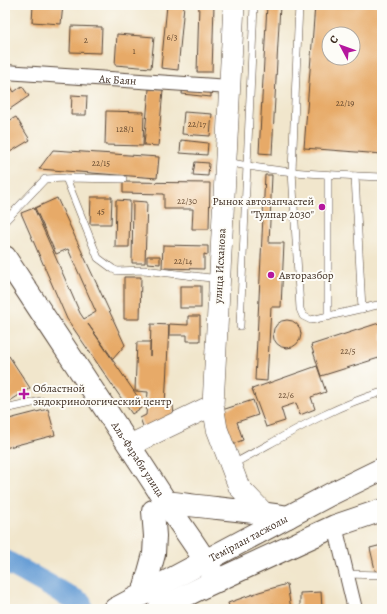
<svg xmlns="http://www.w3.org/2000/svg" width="387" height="614" viewBox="0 0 387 614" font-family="Alegreya,serif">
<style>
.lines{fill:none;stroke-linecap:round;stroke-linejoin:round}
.river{stroke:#689ed5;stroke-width:22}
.building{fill:#e7aa68;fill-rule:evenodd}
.service-casing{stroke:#564638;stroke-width:8}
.minor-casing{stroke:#564638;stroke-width:16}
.secondary-casing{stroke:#564638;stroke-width:22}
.primary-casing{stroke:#564638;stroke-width:24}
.service{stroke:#fff;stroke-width:7}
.minor{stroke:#fff;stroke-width:14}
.secondary{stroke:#fff;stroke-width:21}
.primary{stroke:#fff;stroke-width:22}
.poi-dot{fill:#b5179e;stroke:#fdfcf7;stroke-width:1.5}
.labels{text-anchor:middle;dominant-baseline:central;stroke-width:4;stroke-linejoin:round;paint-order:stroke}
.number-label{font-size:9px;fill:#664a30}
.street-label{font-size:11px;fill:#3b2a1e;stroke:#fdfcf7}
.poi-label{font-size:11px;fill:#3b2a1e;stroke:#fdfcf7;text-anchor:start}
</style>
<rect width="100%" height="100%" fill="#fdfcf7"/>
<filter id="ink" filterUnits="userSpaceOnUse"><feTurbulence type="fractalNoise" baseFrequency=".025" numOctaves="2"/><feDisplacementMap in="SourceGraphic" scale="8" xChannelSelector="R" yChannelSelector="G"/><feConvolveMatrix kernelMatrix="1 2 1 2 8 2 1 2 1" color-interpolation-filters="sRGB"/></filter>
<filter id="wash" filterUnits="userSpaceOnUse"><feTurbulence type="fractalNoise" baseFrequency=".012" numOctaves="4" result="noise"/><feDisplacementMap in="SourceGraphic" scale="16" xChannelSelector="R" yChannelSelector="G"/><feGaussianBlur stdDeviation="0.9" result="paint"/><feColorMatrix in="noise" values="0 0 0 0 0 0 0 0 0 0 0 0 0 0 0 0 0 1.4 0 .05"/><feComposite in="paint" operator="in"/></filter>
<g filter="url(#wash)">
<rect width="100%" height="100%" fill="#f1e6cc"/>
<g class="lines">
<path class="river" d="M5,561L81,603"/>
</g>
<g id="blocks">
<g class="building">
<path d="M33,5H63L61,24L32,22Z"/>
<path d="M167,5H184L178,70L161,68Z"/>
<path d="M199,5H214L212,72H197Z"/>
<path d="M267,5H280L272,154L259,153Z"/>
<path d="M315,5H382V154L304,148ZM329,34H353V58H329Z"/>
<path d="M71,26L102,27L101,53L70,52Z"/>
<path d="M117,34L154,37L151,68L115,65Z"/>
<path d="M5,77L14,92L22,86L29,96L7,111L5,108Z"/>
<path d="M183,85L211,88V97L182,94Z"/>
<path d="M149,89L163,90L158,146L144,145Z"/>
<path d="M72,95L87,96L86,115H71Z"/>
<path d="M106,111L144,112L143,146L105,145Z"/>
<path d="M184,112L212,114L210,136L182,134Z"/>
<path d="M16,117L30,140L5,155V123Z"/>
<path d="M181,140L208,143L207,155L180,153Z"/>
<path d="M53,150L159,157L157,178L39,169Z"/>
<path d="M195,162L209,163L208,176L193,175Z"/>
<path d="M265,175H272L269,243H284L281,307H271L267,381L255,380Z"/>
<path d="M123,182L210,183L209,229H192L193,209H164V194L123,193Z"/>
<path d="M91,197H112L111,224H90Z"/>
<path d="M57,198L125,345L113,359L88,324L144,406L132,414L67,319L21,213L34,208L80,313L84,319L96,312L68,249L56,254L35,208Z"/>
<path d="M116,200L130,201L129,247H115Z"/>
<path d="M133,201L147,202L145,263H132Z"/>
<path d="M163,245L208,246V255L204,254V269L162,268Z"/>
<path d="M147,256H160V264L147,263Z"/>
<path d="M124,277H141L140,319H124Z"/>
<rect x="180" y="286" width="21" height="22"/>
<path d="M188,316H200V341H187V335H169V324L188,325Z"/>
<circle cx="287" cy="334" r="14"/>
<path d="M382,322V357L321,376L311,345Z"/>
<path d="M151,324L169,325L165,406L173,405L174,415L144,429L140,418L146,415L148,392L135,391L137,342H150V356Z"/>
<path d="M9,356L30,388L7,403L5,401V359Z"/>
<path d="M317,366L326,392L311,397L315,409L300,415L296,403L281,408L285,421L266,427L252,389Z"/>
<path d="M253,400L258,415L237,422L243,440L230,445L219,411Z"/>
<path d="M48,409L55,435L5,448V420Z"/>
<path d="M382,545V573L376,574L370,548Z"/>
<path d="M287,584L291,609H275L274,604L245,609H230L228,603L259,592Z"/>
<path d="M321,592L322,609H300V593Z"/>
</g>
</g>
</g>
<g filter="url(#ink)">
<use href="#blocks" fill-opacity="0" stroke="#564638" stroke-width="1"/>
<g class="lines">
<defs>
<g id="service">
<path d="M299,5L292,171L300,309L303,316L311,320L382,304"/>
<path d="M227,162C278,173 330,175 382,177"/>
<path d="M355,176L362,309"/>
<path d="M66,178L98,258L113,269L117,271L144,270L219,279"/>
<path d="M5,221L45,179L66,178L123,179"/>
<path d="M328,317V175"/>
<path d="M240,326L254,5"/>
<path d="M5,409L41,401"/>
<path d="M233,464C282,438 328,408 382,392"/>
<path d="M346,574L382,575"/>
</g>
<g id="minor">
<path id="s1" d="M5,72L230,87"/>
<path d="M335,526L355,609"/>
</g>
<g id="secondary">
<path d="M234,5L213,405L217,429L239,487L263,512"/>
<path d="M130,445L213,405"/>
</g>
<g id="primary">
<path id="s2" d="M5,257C58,338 112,418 164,499C181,527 202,552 217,581"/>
<path d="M166,502C207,508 248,510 288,517"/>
<path d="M143,594L154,554L155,536L153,511"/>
<path id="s3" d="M115,609L331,494L382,469"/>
<path d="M159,609L203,587L335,526L382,510"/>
</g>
</defs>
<use href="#service" class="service-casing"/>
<use href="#minor" class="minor-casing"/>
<use href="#secondary" class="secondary-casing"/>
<use href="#primary" class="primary-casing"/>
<use href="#service" class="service"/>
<use href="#minor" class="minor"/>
<use href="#secondary" class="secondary"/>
<use href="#primary" class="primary"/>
</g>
</g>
<g class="poi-dot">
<circle cx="322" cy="207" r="4"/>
<circle cx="271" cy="275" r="4"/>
<path d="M22 388h4v4h4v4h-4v4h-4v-4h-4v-4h4z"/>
</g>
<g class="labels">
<g class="number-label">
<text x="172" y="37">6/3</text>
<text x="86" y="40">2</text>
<text x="134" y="51">1</text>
<text x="345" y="103">22/19</text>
<text x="197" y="124">22/17</text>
<text x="125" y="129">128/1</text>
<text x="101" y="163">22/15</text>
<text x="187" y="201">22/30</text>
<text x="101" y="211">45</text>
<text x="183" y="261">22/14</text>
<text x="348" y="351">22/5</text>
<text x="286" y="395">22/6</text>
</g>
<g class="street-label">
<text stroke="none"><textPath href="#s1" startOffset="113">Ак Баян</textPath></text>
<text transform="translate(220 266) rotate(-87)">улица Исханова</text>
<text stroke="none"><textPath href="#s2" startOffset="242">Аль-Фараби улица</textPath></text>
<text stroke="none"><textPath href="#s3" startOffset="151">Темірлан тасжолы</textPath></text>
</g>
<g class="poi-label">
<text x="314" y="201" text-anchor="end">Рынок автозапчастей<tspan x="314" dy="13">"Тулпар 2030"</tspan></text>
<text x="279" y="275">Авторазбор</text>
<text x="33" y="388">Областной<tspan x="33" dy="13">эндокринологический центр</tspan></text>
</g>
</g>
<rect width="387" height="614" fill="none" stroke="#fdfcf7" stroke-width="20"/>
<g transform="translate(341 46) rotate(311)"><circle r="19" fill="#fdfcf7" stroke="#afa8a0"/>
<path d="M0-3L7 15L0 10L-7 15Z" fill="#b5179e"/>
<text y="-6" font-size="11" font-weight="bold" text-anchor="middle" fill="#3b2a1e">С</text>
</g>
</svg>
